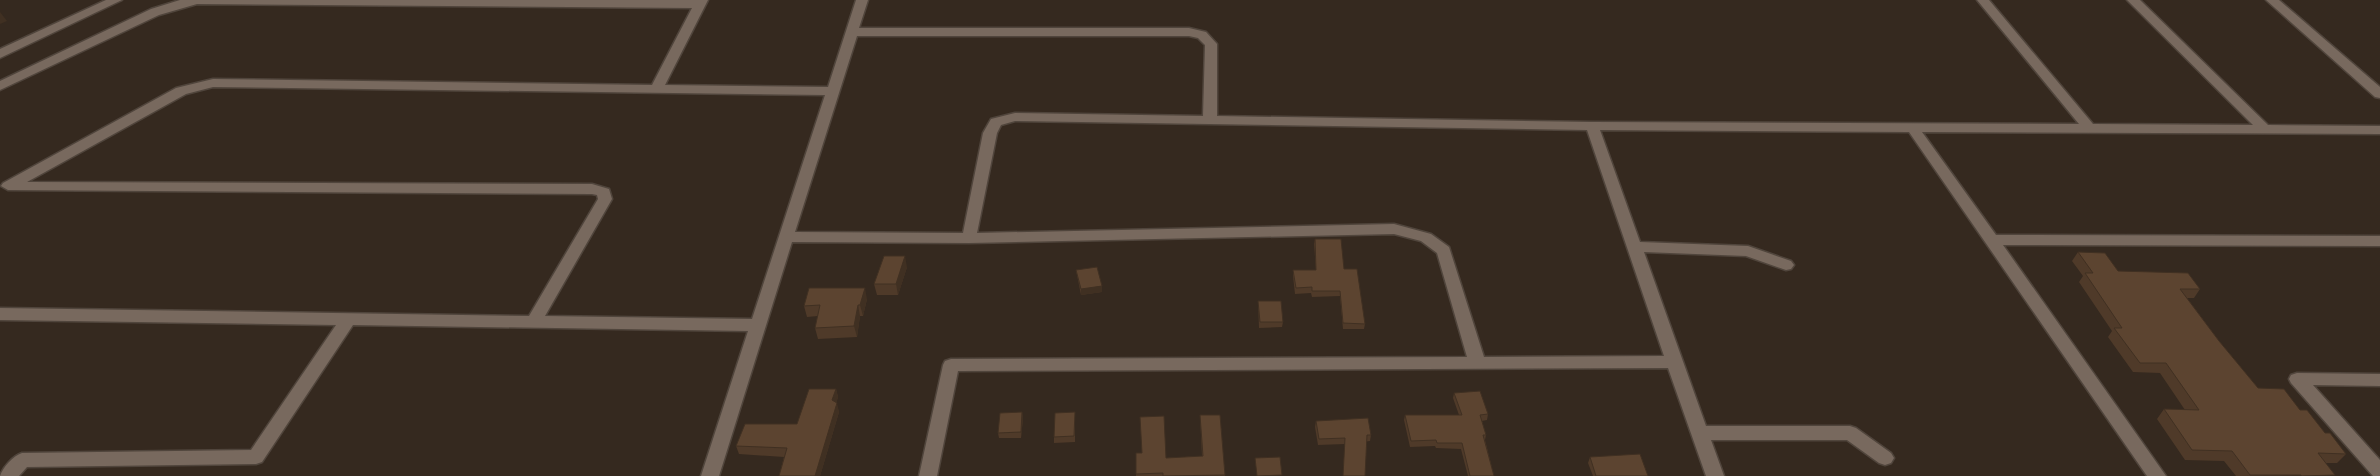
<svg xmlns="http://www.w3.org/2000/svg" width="2380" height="476" viewBox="0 0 2380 476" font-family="Mulish,sans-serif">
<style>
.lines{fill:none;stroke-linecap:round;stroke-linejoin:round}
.minor-casing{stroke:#50453c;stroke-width:3}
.minor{fill:#78695e;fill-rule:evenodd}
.wall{fill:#4f3a29}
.shaded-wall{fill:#403022}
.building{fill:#5c4430;stroke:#403022}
</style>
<rect width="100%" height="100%" fill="#35291f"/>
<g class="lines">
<defs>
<g id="minor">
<path d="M106,0H122L0,58V49Z"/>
<path d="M180,0H708L665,85L828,87L856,0H868L859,28H1189L1206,32L1217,44V116L1592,122L2079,124L1977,0H1989L2093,124L2253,125L2127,0H2140L2268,125L2380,126V134L1922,132L1996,235L2380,236V246L2003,245L2166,476H2147L1909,132L1600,130L1640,242L1748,246L1791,261L1794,265L1791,269L1786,270L1746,256L1644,252L1706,426H1850L1856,428L1891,453L1894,458L1891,463L1885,465L1879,463L1847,440H1711L1724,476H1706L1668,368L958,371L937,476H919L943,365L945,361L951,359L1467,357L1437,253L1421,241L1394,234L969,243L792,242L719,476H701L748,331L353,325L262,462L256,464L27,467L19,476H0C3,467 13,456 22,453L251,450L336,325L0,320V308L529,316L598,199L597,195L592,194L8,190L1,186L3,183L176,88L213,79L652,85L692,8L197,4L159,15L0,90V81L151,9ZM857,36H1189L1198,38L1205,45L1203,116L1015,113L991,119L983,133L963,233L795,232ZM213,87L825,95L752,319L545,316L612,199L609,189L592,184L27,182L186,94ZM1015,121L1587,130L1664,356L1484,357L1449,247L1431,234L1394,224L977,233L997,133L1001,125Z"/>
<path d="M2266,0H2279L2380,87V98L2375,97Z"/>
<path d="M2297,373L2380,374V386L2313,385L2380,460V476H2373L2291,383L2289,379L2291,375Z"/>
</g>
</defs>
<use href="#minor" class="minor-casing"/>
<use href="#minor" class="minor"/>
</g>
<g class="wall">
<path d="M1315,239L1344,269L1365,324L1364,329H1343L1340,296L1312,297L1311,293L1295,294L1293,276V270H1316L1314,244Z"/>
<path d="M2078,252L2118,271L2200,289L2194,298H2187L2219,341L2258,388L2300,410L2325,433L2346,454L2337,463H2325L2335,475L2236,476L2224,461L2185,460L2157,419L2164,409L2185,410L2160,373L2133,372L2108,337L2112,331L2079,282L2083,276L2072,261Z"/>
<path d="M907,267L898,295H877L874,284Z"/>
<path d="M1076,270L1102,292L1081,295Z"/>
<path d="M867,299L863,316H860L857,337L818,339L815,328L818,316L807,317L804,306Z"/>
<path d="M1258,301L1283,322L1282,327L1259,328Z"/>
<path d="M836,389L838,397L836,403L839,412L820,476H779L784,457L739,454L736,446L797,424Z"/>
<path d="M1454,393L1488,414L1487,420L1482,421L1486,435L1485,440L1494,476H1468L1461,449L1436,448L1435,446L1410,447L1404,420L1405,415H1459L1453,398Z"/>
<path d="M1022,412L1023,418L1021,438H999L998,433Z"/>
<path d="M1075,412V442L1054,443V437Z"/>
<path d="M1200,415H1220L1225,476H1136V453L1166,458L1202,456Z"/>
<path d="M1316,421L1371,435L1370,441L1345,444L1318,445L1315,427Z"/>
<path d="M1590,457L1648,476H1593L1588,463Z"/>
</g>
<g class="shaded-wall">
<path d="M0,12L7,21L0,24Z"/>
<path d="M905,256L907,267L898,295L896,284Z"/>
<path d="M1102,286V292L1081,295V289Z"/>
<path d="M865,288L867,299L863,316L860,305Z"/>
<path d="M858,305L860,316L857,337L854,326Z"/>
<path d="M836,389L838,397L835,409L832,400Z"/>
<path d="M837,403L839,412L820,476H815Z"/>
<path d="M1022,412L1023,418L1021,438V432Z"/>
</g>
<g class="building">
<path d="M1315,239H1341L1344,269H1357L1365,324L1343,323L1340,291H1312V287L1296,288L1293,270H1316Z"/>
<path d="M2078,252L2105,253L2118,271L2188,273L2200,289H2180L2219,341L2258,388L2284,389L2300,410H2307L2325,433H2330L2346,454L2318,453L2335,475L2301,476V475H2250L2232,451L2192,450L2164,409L2199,410L2166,363H2140L2114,328H2122L2085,273H2093Z"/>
<path d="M884,256H905L896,284H874Z"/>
<path d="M1097,267L1102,286L1081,289L1076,270Z"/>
<path d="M809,288H865L860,305H858L854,326L815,328L820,305L804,306Z"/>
<path d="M1258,301H1281L1283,322H1260Z"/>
<path d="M809,389H836L832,400L837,403L815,476H779L787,448L736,446L745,424H797Z"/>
<path d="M1480,391L1488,414L1480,415L1486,435H1483L1494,476H1470L1462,443H1437L1436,440L1411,441L1405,415H1462L1454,393Z"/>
<path d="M1022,412L1021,432L998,433L1000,413Z"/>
<path d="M1075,412L1074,436L1054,437L1055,413Z"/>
<path d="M1200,415H1220L1225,475L1163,476V473L1136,474V453H1142L1140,417L1164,416L1166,458L1203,456Z"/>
<path d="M1368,418L1371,435H1367L1365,476H1343L1345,438L1319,439L1316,421Z"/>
<path d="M1640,454L1648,476H1596L1590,457Z"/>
<path d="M1280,457L1282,475L1257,476L1255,458Z"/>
</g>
</svg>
